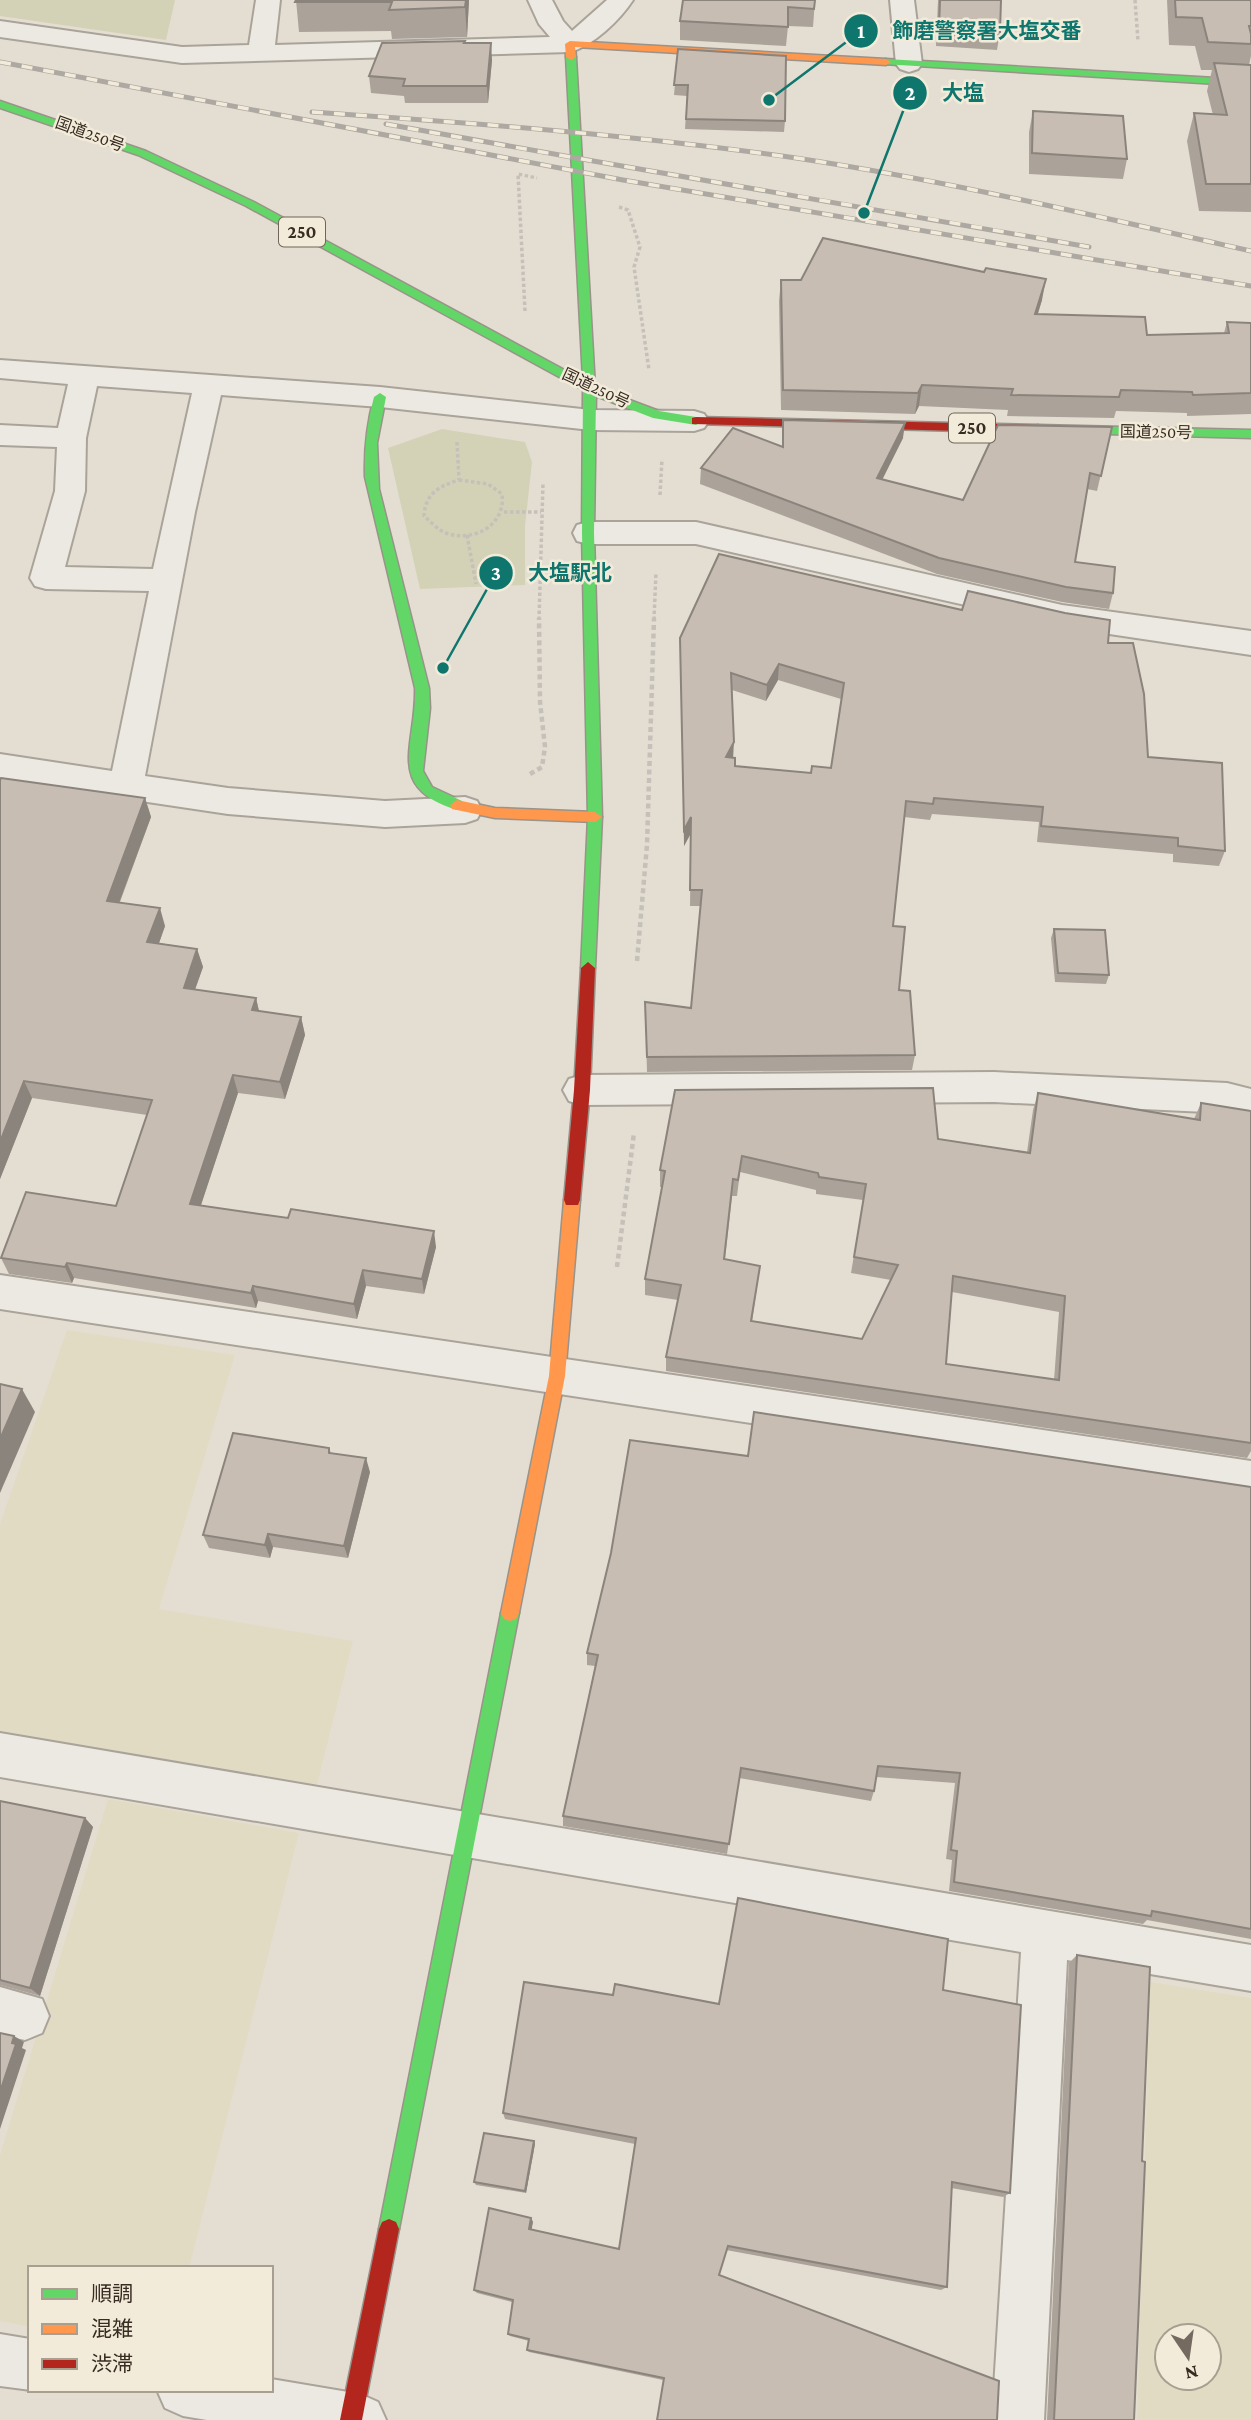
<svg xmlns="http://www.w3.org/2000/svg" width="1251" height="2420" viewBox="0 0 1251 2420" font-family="'Crimson Pro','Noto Sans JP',serif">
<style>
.farmland{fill:#e2dbc4;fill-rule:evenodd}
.green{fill:#d3d2b6}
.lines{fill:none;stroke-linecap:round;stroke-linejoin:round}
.street-casing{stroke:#aaa39a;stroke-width:4}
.fast-casing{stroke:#99938a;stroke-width:3}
.slow-casing{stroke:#99938a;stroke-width:3}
.jam-casing{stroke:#99938a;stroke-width:3}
.path-far1{stroke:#c5c0b9;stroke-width:3.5;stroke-dasharray:3.5 2.5;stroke-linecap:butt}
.path{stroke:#c5c0b9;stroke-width:4.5;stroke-dasharray:5 3.5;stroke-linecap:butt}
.street{fill:#ece9e3;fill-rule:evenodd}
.fast{fill:#63d668;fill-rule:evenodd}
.slow{fill:#ff974d;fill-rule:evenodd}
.jam{fill:#b3261e;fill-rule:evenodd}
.rail-casing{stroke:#ada8a2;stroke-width:5}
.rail{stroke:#f3ebda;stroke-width:3.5;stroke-dasharray:11;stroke-linecap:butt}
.wall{fill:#aba39a;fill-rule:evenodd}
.shaded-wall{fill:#8b847d}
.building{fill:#c7bdb3;stroke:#8b847d;stroke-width:2;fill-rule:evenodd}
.labels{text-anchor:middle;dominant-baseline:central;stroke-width:5;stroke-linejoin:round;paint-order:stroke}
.far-street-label{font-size:16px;fill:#382c22;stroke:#f3ebda}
.shield{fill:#f3ebda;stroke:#706559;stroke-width:2}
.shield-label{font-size:18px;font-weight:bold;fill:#382c22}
.leader{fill:none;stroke:#0f766e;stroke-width:2.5}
.callout-dot{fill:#0f766e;stroke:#f3ebda;stroke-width:2.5}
.mark-label{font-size:21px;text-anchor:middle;font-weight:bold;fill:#fff}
.callout-label{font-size:21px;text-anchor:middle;font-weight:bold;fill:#0f766e;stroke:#f3ebda;stroke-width:5;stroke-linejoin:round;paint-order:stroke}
</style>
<rect width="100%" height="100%" fill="#e4ded2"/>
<g class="farmland">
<path d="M67,1330L235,1355L159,1609L353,1641L317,1785L0,1731V1524Z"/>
<path d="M108,1799L299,1833L189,2268H30V2327L0,2321V2155Z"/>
<path d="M1150,1982L1251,1998V2420H1137ZM1167,2336H1209V2378H1167Z"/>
</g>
<g class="green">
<path d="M0,0H175L166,40L0,16Z"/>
<path d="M442,429L525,442L532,462L525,526V585L420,589L388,448Z"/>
</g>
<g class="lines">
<defs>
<g id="street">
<path d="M256,0H280L275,45L550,37L539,24L528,0H552L563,21L572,31L607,0H633C620,20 593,46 570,52L182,63L0,37V21L182,47L249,45Z"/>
<path d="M890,0H914L922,64L918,69L909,72L900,69L896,64Z"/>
<path d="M0,360L380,387L591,410L694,411L704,414L709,421L704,428L694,431L591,430L380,407L221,395L195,512L145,776L228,788L385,801L465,797L477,801L482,810L477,819L465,823L385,827L228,814L0,780V754L112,771L149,591L46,589L35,586L30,578L55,491L57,447L0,445V425L58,428L68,384L0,378ZM97,386L192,393L153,569L65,567L85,491L86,438Z"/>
<path d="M588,522H696L1062,605L1251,631V655L1062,627L696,544H588L577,541L573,533L577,525Z"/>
<path d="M994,1072L1227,1083L1251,1089V1119L1227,1113L994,1102L582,1105L569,1101L563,1090L569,1079L582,1075Z"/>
<path d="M0,1275L1251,1461V1499L0,1309Z"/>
<path d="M0,1733L1251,1945V1991L1067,1960L1044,2420H992L1021,1952L0,1777Z"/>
<path d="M0,1987L42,1999L49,2016L42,2033L25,2040L0,2035Z"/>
<path d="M0,2334L30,2339L31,2390L0,2386Z"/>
<path d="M271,2379L360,2394L378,2402L386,2420H207L183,2416L165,2408L157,2390H271Z"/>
</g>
<g id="fast">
<path d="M571,54L576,57L595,387L659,411L696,417L702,421L696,425L653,418L596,396L594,533L602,817L595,968L588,974L581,968L588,817L582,533L583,390L246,206L138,155L0,108V101L146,151L254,202L583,380L566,57Z"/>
<path d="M886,59L1251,80V86L882,64V60Z"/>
<path d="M380,393L386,397L377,443L379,489L429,688L430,708L423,771L432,787L462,801L464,805L457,810C383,787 417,745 415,688L365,477C364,449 367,424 374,397Z"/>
<path d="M1038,425L1251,430V438L1034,432V426Z"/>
<path d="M510,1605L516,1607L519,1613L399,2229L396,2236L389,2239L382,2236L379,2229L501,1613L504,1607Z"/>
</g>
<g id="slow">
<path d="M570,41L886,59L891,62L886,65L575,47L576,57L571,60L566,57L565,44Z"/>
<path d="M457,800L495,808L595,812L602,817L595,822L495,818L452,809L450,805Z"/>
<path d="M572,1193L578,1195L580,1200L565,1376L519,1613L516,1619L510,1621L504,1619L501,1613L549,1376L564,1200L566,1195Z"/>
</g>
<g id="jam">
<path d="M696,417L1038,425L1044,429L1038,433L692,424V418Z"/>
<path d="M588,962L595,968L590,1090L580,1200L578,1205H566L564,1200L574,1090L581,968Z"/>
<path d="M389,2219L396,2222L399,2229L362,2420H340L379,2229L382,2222Z"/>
</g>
</defs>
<use href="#street" class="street-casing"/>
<use href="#fast" class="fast-casing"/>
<use href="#slow" class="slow-casing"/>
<use href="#jam" class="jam-casing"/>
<g class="path-far1">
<path d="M1135,0L1138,41"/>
<path d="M619,207L628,210L640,247L634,267L649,370"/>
<path d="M525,311L518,174L537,178"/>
<path d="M457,442L459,480"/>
<path d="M459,480L488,484L502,494C506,525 474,543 446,533C438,530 431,522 424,516C425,494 439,486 459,480Z"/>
<path d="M660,495L662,459"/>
<path d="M504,512H541"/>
<path d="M467,535L476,584"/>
<path d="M539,620L543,483"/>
<path d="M654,620L656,572"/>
</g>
<g class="path">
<path d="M530,774L542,767L545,747L540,702L539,618"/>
<path d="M637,961L647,845L654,618"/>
<path d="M617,1267L634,1133"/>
</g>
<use href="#street" class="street"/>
<use href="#fast" class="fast"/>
<use href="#slow" class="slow"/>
<use href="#jam" class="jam"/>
<defs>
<g id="rail">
<path d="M0,62L623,180L1251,286"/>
<path d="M312,112C473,123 635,135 796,158C949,181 1100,217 1251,251"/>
<path d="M386,124C620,167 855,205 1089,247"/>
</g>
</defs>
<use href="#rail" class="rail-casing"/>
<use href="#rail" class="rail"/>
</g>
<g class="wall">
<path d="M296,0H469L467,37L392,39L391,31L299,32Z"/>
<path d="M815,0L813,27L788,26L786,46L680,40V21Z"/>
<path d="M938,0H1001L1000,32L997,50L936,46Z"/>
<path d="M1167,0H1251V56L1249,65H1251V212L1199,211L1187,141L1194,113L1213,115L1207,91L1212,70H1201L1195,46L1169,45Z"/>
<path d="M465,43L492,60L488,103H405L404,96L371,93L369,76Z"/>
<path d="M678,49L785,121L784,132L685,129L687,96L674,95Z"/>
<path d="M1033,111L1127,159L1123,179L1029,174V132Z"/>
<path d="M781,280L1042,300L1038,314L1147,335L1224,333L1227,322L1251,323V414L1187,416V413L1116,411L1114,418L1007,416L1008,410L919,406L915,414L781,410L779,301Z"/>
<path d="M783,420L903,438L882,480L963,500L1112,427L1097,491L1087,489L1075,562L1113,593L1109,609L1062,602L937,574L700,484L701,468L782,446Z"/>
<path d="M680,638L1108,643L1148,757L1225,851L1219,866L1173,862V854L1037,842L1039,822L932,814L930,820L904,817L893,926L899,990L915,1055L912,1070L647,1072L645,1002L691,1008L701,906H690L691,833L684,846ZM778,680L841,699L831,768L811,773L735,766L733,758L732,690L766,701Z"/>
<path d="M0,780L145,798L151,817L120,902L165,926L159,943L197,949L203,967L195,990L256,998L259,1011L301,1017L305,1035L285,1099L238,1093L201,1205L436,1247L424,1294L366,1286L357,1319L258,1301L256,1308L74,1278L72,1283L9,1274L1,1258L116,1206L147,1115L32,1098L0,1179Z"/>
<path d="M1054,929L1109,975L1106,984L1055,982L1051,938Z"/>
<path d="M675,1090L938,1139L1027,1152L1033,1110L1038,1093L1194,1119L1201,1103L1251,1111V1451L1247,1458L666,1371V1357L678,1300L645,1295V1279L662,1187H660V1170ZM740,1172L816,1190V1194L863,1200L851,1273L891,1280L862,1339L752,1322L760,1266L725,1259L732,1196H737ZM952,1292L1059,1312L1054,1380L946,1364Z"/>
<path d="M329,1448L331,1453L370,1472L348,1558L273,1547L270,1558L209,1548L203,1535Z"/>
<path d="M748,1456L1251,1487V1939L1147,1920L1143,1924L949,1891L952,1860L946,1859L955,1783L876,1777L874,1791L871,1801L739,1778L727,1854L563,1826V1816L595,1666L587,1665V1653Z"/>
<path d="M0,1801L85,1818L93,1827L40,1996L0,1985Z"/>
<path d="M1077,1955L1142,2161L1134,2420H1047L1069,1963Z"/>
<path d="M943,1990L1010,2193L1003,2197L951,2188L947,2287L941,2290L726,2250L663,2380L529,2352L527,2350L529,2341L510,2336L508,2334L512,2302L477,2293L474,2290L531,2218L533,2222L531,2229L619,2249L635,2144L505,2119L503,2113L613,1995L719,2004Z"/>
<path d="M535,2144L526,2193L476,2185L474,2182Z"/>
</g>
<g class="shaded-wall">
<path d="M466,0H469L467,37L465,7Z"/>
<path d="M491,43L492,60L488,103L487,86Z"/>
<path d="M1046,279L1042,300L1031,334L1035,314Z"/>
<path d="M922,385L919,406L915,414L918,393Z"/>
<path d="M905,423L903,438L875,494L877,478Z"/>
<path d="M779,664L778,680L766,701L767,685Z"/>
<path d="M734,742L733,759L726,757Z"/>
<path d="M145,798L151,817L113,919L107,901Z"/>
<path d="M691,817V833L684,846V830Z"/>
<path d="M160,908L165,926L153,960L147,942Z"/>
<path d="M197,949L203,967L189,1006L184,988Z"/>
<path d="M256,998L260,1016L252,1010Z"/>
<path d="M301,1017L305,1035L285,1099L280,1082Z"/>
<path d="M233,1075L238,1093L196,1220L190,1204Z"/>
<path d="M24,1081L32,1098L0,1179V1142Z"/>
<path d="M434,1231L436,1247L424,1294L422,1279Z"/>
<path d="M67,1263L74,1278L72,1283L65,1267Z"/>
<path d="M363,1270L366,1286L357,1319L354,1304Z"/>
<path d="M253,1286L258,1301L256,1308L251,1293Z"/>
<path d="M22,1389L35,1412L0,1493V1439Z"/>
<path d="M366,1458L370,1472L348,1558L344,1546Z"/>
<path d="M268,1534L273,1547L270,1558L265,1545Z"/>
<path d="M85,1818L93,1827L40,1996L30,1988Z"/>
<path d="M14,2036L24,2042L22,2048L26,2050L0,2129V2092Z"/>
<path d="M534,2141L535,2144L526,2193L525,2191Z"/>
<path d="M531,2218L533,2222L531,2233L529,2229Z"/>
</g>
<g class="building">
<path d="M296,0H466L465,7L389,10L392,2H295Z"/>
<path d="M683,0H815L814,9L788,7V27L680,21Z"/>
<path d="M940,0H1001L1000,32L939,28Z"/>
<path d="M1175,0H1251V26H1249L1251,34V44L1208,42L1202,18L1176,17Z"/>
<path d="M465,41L464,43H491L487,86H403L405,79L369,76L382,43Z"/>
<path d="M678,49L786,56L785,121L686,119L688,85H674Z"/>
<path d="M1214,63L1251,65V184H1206L1194,113L1227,115Z"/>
<path d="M1033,111L1123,116L1127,159L1032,153Z"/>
<path d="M823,238L984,272L986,268L1046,279L1035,314L1145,317L1147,335L1229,333L1227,322L1251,323V393L1193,395L1192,392L1121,390L1119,397L1011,395L1013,389L922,385L918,393L783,390L781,280H801Z"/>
<path d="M783,420L905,423L877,478L963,500L998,425L1112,427L1101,476L1090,473L1075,562L1115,567L1113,593L1066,587L939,558L701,468L733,428L783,447Z"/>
<path d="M719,554L962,610L968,591L1065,613L1110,620L1108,643H1133L1144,694L1148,757L1222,763L1225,851L1178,846V838L1041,826L1043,807L934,798L933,804L906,801L893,926L905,927L899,990L910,991L915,1055L647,1057L645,1002L691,1008L702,890H690L691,817L684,830L680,638ZM779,664L844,683L831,768L812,766L811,773L735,766V758L726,757L734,742L731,673L767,685Z"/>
<path d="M1,778L145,798L107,901L160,908L147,942L197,949L184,988L256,998L252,1010L301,1017L280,1082L233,1075L190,1204L288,1218L291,1209L434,1231L422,1279L363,1270L354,1304L253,1286L251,1293L67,1263L65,1267L1,1258L26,1192L116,1206L152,1100L24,1081L0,1142V780Z"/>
<path d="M1054,929L1105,930L1109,975L1058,973Z"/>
<path d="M933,1088L938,1139L1030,1153L1038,1093L1200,1120L1201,1103L1251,1111V1443L666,1357L681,1285L645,1279L665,1171L660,1170L675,1090ZM742,1156L818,1173L819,1177L866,1184L854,1257L898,1265L862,1339L751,1321L760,1266L724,1259L733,1179L738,1180ZM953,1276L1065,1296L1059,1380L946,1364Z"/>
<path d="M0,1384L22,1389L0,1439Z"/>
<path d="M754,1412L1251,1487V1929L1152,1911L1151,1916L954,1882L957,1851L951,1850L960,1773L878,1766L874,1791L741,1768L729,1844L563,1816L598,1655L587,1653L611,1553L630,1440L748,1456Z"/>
<path d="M233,1433L329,1448V1453L366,1458L344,1546L268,1534L265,1545L203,1535Z"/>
<path d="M0,1801L85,1818L30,1988L0,1980Z"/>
<path d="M738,1898L948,1939L943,1990L1021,2005L1010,2193L952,2182L947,2287L728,2246L719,2275L999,2381L997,2420H657L664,2378L527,2350L529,2339L508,2334L513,2300L474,2290L489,2208L531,2218L529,2229L619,2249L636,2138L503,2113L524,1982L613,1995L615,1984L719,2004Z"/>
<path d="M1077,1955L1150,1967L1142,2161L1145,2162L1134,2420H1054Z"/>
<path d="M0,2033L14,2036L12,2043L16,2044L0,2092Z"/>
<path d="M484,2133L534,2141L525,2191L474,2182Z"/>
</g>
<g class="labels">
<g class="far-street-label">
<text transform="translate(90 134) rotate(20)">国道250号</text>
<text transform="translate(596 388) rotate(25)">国道250号</text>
<text transform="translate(1156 432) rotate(1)">国道250号</text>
</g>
<g class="shield">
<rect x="279" y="217.5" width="46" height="29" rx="5"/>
<rect x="949" y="413.5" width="46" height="29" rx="5"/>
</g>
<g class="shield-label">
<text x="302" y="232">250</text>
<text x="972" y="428">250</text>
</g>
</g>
<path class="leader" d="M769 100L861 31M864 213L910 93M443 668L496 573"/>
<g class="callout-dot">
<circle cx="769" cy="100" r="7"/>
<circle cx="864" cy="213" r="7"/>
<circle cx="443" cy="668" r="7"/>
<circle cx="861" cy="31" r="18"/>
<circle cx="910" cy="93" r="18"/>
<circle cx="496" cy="573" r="18"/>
</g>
<g class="mark-label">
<text x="861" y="38">1</text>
<text x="910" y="100">2</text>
<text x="496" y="580">3</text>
</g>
<g class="callout-label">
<text x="987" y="38">飾磨警察署大塩交番</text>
<text x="963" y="100">大塩</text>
<text x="570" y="580">大塩駅北</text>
</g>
<rect x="28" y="2266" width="245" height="126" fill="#f3ebda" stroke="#a89f90" stroke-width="2"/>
<rect x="42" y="2289" width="35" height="10" fill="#63d668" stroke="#a89f90" stroke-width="2"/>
<text x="91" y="2301" font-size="21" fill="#382c22">順調</text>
<rect x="42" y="2324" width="35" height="10" fill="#ff974d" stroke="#a89f90" stroke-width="2"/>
<text x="91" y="2336" font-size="21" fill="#382c22">混雑</text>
<rect x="42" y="2359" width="35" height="10" fill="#b3261e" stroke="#a89f90" stroke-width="2"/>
<text x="91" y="2371" font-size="21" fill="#382c22">渋滞</text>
<g transform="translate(1188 2357) rotate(167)"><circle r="33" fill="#f3ebda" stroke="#a89f90" stroke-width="2"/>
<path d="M0-5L12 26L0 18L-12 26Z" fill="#746a60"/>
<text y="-10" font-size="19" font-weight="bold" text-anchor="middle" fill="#382c22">N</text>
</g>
</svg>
